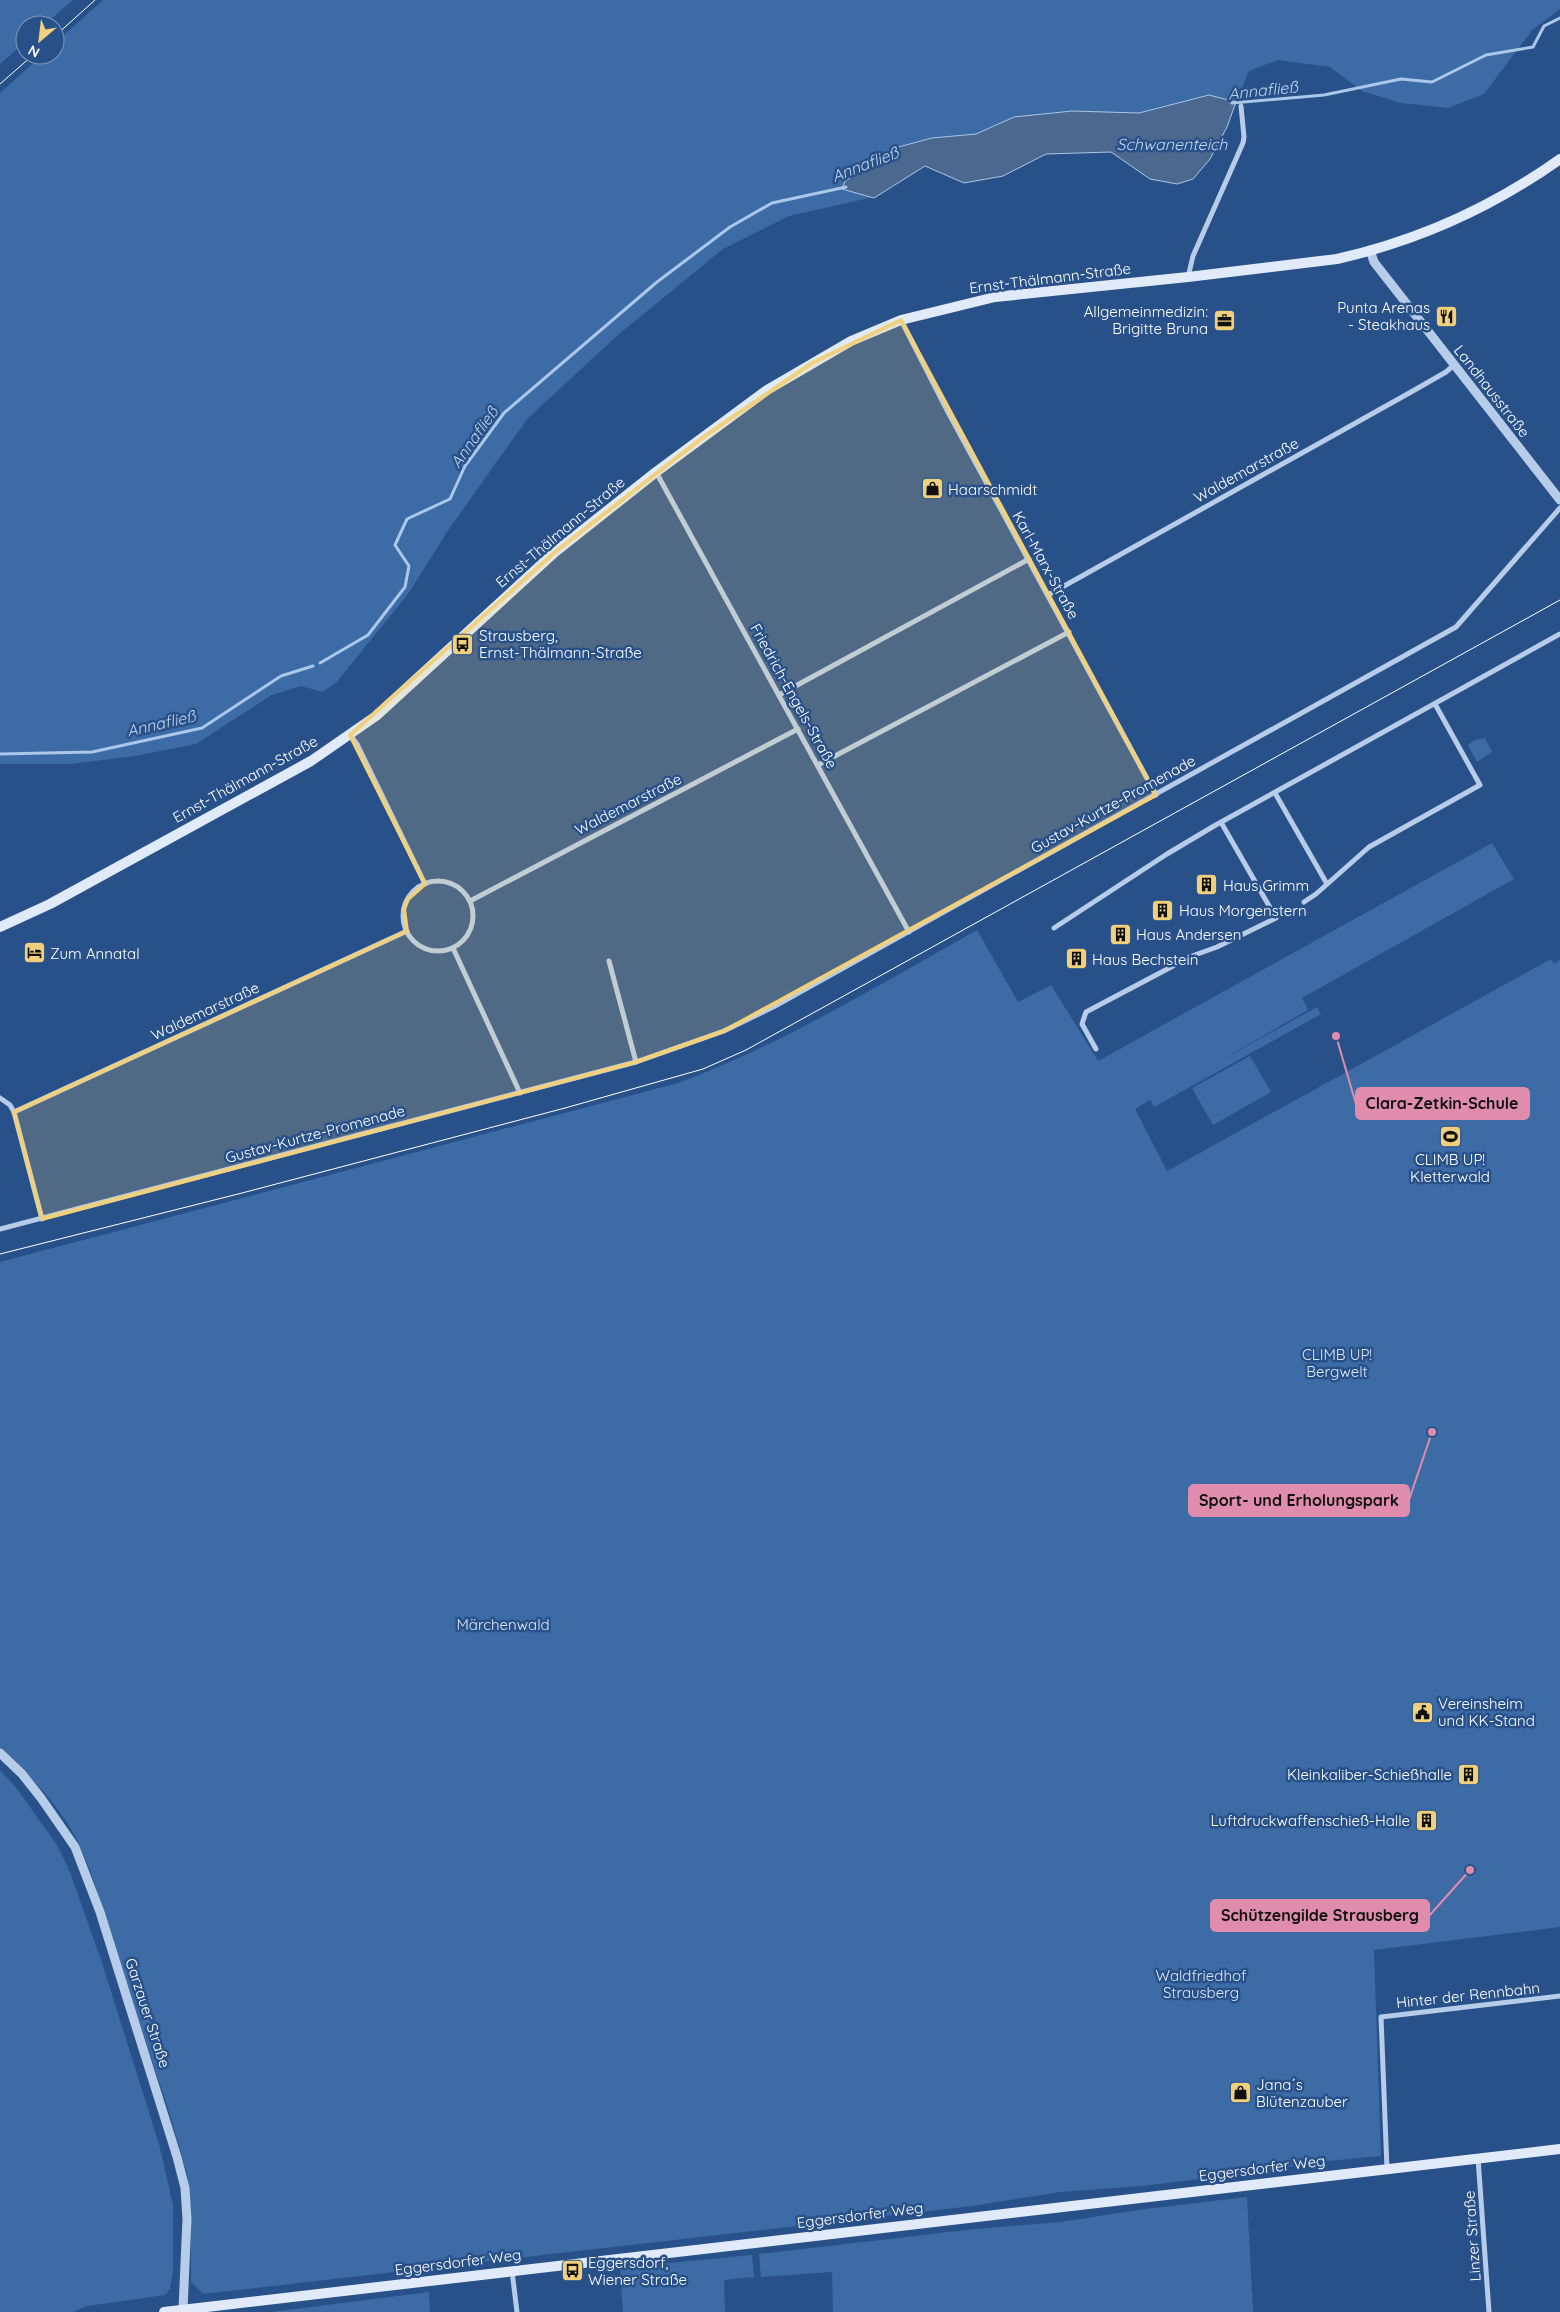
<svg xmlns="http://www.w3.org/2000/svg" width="1560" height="2312" viewBox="0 0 1560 2312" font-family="Quicksand,sans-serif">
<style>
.green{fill:#3d6ba5}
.water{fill:#4b688f;stroke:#abc7e9}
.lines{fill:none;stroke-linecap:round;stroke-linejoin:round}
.stream{stroke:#abc7e9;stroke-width:3}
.minor{stroke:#b6cce9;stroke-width:5}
.tertiary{stroke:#b6cce9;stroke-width:9}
.secondary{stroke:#e0eaf8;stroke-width:10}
.tram{stroke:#fff;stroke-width:1}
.marked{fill:#f0d07d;fill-opacity:0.2;stroke:#f0d07d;stroke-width:4;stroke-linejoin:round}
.labels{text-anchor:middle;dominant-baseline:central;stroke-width:5;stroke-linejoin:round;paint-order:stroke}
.street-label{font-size:15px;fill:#fff;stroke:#295189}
.poi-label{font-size:15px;fill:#fff;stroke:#295189;text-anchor:start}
.park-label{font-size:15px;fill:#dae6f7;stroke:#295189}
.water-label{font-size:16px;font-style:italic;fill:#c2d6f0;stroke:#295189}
.leader{fill:none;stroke:#e08cad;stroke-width:2}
.callout-dot{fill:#e08cad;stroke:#295189;stroke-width:2}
.callout{fill:#e08cad;stroke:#e08cad;stroke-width:2}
.callout-label{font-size:16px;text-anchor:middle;font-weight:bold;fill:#111}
</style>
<rect width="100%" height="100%" fill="#295189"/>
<g class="green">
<path d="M0,0H73L44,25H25V42L0,64Z"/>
<path d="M103,0H1560V9L1532,30L1484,94L1448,108L1401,103L1362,91L1330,67L1278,60L1249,71L1236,102L1209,95L1139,113L1072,111L1014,117L976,134L932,138L891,149L873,164L846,180L843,189L874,197L789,216L723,249L618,335L528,418L449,529L408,594L336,683L322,692L301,686L272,695L196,744L135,756L71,764H0V93L42,55H55V43Z"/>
<path d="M1485,738L1492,752L1477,762L1468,745L1475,740Z"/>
<path d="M1492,843L1514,879L1302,998L1308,1010L1213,1065L1317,1007L1321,1014L1154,1107L1150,1100L1135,1109L1167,1171L1551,959L1554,964L1560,960V1927L1374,1950L1381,2156L1317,2162L1258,2172L1142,2186L1060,2192L972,2206L203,2294L191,2282V2211L187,2174L170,2115L90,1870C85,1860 81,1848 76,1838C60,1807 27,1771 0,1749V1262L678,1083C783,1044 879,985 977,930L1018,1002L1051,985L1098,1061Z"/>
<path d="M1250,1056L1271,1092L1213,1125L1192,1088Z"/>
<path d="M0,1770L17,1789L57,1845L70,1872L102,1963L159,2144L173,2205V2273L170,2289L165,2295L87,2306L73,2312H0Z"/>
<path d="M1247,2197L1253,2312H833L832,2272L761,2277L759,2254L975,2229L1061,2222L1145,2209Z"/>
<path d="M752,2255L754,2277L724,2280L725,2312H623L620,2268Z"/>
<path d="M429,2292L430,2312H272Z"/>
</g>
<path class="water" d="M1209,95L1236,102L1227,127L1210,159L1193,179L1177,184L1150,179L1111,152L1046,154L1003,176L964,183L925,166L874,198L842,189L845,181L873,164L891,149L932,138L976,134L1014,117L1072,111L1139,113Z"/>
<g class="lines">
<g class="stream">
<path d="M1232,103L1324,95L1401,79L1432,82L1486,55L1533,47L1544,26L1560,18"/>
<path d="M320,663L368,635L405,587L409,566L395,545L407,519L450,499L465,466L504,413L657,282L730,227L772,203L846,187"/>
<path d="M0,754L92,752L202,728L281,676L313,666"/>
</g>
<g class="minor">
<path d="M1188,277L1193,256L1243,143L1244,137L1241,106"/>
<path d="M901,320L948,412L1156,795"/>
<path d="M656,472L909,932"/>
<path d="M1048,595L1411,392L1446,372L1454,365"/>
<path d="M779,695L1029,559"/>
<path d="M350,735L357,744L425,884"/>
<path d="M818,765L1069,632"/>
<path d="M1275,793L1327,884"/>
<circle cx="438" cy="916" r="35"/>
<path d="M470,901L798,729"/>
<path d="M1304,902L1316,894L1369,847L1480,785L1435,704"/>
<path d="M1054,928L1167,854L1214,826L1560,634"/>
<path d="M453,948L520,1093"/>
<path d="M609,961L636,1062"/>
<path d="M1096,1049L1082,1024L1086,1012L1192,956L1217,947L1276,918L1222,824"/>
<path d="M0,1098L10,1105L14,1112L42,1219"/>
<path d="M14,1112L407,931"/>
<path d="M0,1229L636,1062L724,1031L775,1006L1456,627L1560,508"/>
<path d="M1478,2158L1489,2312"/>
<path d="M1387,2169L1381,2017L1560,1996"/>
<path d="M512,2271L517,2312"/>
</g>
<g class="tertiary">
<path d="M1370,250L1374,262L1560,500"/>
<path d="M0,1753L22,1774L41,1798L75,1847L100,1912L177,2157L185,2188L187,2219L183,2309"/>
</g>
<g class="secondary">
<path d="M0,927L50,904L311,761L376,716L555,552L656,472L767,390L851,341L901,320L995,297L1188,277L1337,259C1417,241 1493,207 1560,159"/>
<path d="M164,2312L1560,2149"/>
</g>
<g class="tram">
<path d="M55,36L95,0"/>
<path d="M0,84L33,55"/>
<path d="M0,1254L242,1193L565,1108L703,1069L746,1050L1560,600"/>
</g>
</g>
<path class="marked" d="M901,320L1156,795L724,1031L636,1062L42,1219L14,1112L407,931L404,909L408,899L425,884L350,735L555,552L702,438L812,363Z"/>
<defs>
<symbol id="restaurant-square" viewBox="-11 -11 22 22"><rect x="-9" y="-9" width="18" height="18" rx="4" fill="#f0d07d" stroke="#295189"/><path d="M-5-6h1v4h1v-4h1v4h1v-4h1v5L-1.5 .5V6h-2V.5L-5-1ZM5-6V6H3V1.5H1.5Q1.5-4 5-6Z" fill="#111"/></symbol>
<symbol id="office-square" viewBox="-11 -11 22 22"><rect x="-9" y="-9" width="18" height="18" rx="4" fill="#f0d07d" stroke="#295189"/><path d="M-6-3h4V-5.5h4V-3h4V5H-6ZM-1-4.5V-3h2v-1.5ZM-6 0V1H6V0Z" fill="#111"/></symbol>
<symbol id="shop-square" viewBox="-11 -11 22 22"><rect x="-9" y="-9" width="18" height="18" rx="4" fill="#f0d07d" stroke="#295189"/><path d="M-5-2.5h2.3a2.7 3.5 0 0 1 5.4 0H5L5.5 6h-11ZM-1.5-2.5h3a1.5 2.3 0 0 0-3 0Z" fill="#111"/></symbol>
<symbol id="bus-square" viewBox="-11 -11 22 22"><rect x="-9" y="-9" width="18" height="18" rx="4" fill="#f0d07d" stroke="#295189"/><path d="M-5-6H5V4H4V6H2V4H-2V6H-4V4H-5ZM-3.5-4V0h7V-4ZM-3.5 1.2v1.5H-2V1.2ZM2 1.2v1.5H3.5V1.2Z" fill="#111"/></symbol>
<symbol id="building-square" viewBox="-11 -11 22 22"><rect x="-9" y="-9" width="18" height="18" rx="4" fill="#f0d07d" stroke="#295189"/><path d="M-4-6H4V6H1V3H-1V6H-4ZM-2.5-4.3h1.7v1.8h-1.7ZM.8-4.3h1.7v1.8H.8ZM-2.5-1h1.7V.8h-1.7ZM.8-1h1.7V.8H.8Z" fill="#111"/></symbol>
<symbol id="hotel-square" viewBox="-11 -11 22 22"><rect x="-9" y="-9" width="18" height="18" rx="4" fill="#f0d07d" stroke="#295189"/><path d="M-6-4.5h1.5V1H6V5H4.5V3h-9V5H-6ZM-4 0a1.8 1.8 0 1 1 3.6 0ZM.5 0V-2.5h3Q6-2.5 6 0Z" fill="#111"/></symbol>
<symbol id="stadium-square" viewBox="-11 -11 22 22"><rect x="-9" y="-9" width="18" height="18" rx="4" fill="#f0d07d" stroke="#295189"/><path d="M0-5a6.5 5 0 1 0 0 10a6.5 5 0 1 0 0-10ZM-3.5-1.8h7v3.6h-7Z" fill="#111"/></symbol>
<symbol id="civic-square" viewBox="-11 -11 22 22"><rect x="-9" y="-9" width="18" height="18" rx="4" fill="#f0d07d" stroke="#295189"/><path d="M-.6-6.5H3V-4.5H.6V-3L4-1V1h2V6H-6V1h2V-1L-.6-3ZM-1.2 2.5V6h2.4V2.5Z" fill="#111"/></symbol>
</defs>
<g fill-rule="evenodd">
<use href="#restaurant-square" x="1434" y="304" width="25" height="25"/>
<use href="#office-square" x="1212" y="308" width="25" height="25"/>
<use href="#shop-square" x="920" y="476" width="25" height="25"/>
<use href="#bus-square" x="450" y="632" width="25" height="25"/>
<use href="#building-square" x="1194" y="872" width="25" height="25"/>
<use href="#building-square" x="1150" y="898" width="25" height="25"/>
<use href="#building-square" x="1108" y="922" width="25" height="25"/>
<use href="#hotel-square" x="22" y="940" width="25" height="25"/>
<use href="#building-square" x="1064" y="946" width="25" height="25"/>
<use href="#stadium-square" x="1438" y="1124" width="25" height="25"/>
<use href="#civic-square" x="1410" y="1700" width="25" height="25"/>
<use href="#building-square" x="1456" y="1762" width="25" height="25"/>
<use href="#building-square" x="1414" y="1808" width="25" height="25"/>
<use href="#shop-square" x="1228" y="2080" width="25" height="25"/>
<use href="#bus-square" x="560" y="2258" width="25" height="25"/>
</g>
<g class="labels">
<g class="street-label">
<text transform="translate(1050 278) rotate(-7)">Ernst-Thälmann-Straße</text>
<text transform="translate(1492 391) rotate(52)">Landhausstraße</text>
<text transform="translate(1246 470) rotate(-29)">Waldemarstraße</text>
<text transform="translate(560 532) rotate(-40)">Ernst-Thälmann-Straße</text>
<text transform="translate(1046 565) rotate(61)">Karl-Marx-Straße</text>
<text transform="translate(794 696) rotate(61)">Friedrich-Engels-Straße</text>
<text transform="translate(245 779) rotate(-29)">Ernst-Thälmann-Straße</text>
<text transform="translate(628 804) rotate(-27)">Waldemarstraße</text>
<text transform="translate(1113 804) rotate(-29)">Gustav-Kurtze-Promenade</text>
<text transform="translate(205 1011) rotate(-25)">Waldemarstraße</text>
<text transform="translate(315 1134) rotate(-15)">Gustav-Kurtze-Promenade</text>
<text transform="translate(1468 1995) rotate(-6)">Hinter der Rennbahn</text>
<text transform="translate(148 2013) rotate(72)">Garzauer Straße</text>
<text transform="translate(1262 2168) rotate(-7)">Eggersdorfer Weg</text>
<text transform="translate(860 2215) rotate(-7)">Eggersdorfer Weg</text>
<text transform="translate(1472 2236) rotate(-94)">Linzer Straße</text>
<text transform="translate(458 2262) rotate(-7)">Eggersdorfer Weg</text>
</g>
<g class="poi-label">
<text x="1430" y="307" text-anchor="end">Punta Arenas<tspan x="1430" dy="17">- Steakhaus</tspan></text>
<text x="1208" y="311" text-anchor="end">Allgemeinmedizin:<tspan x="1208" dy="17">Brigitte Bruna</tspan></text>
<text x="948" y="489">Haarschmidt</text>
<text x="479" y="635">Strausberg,<tspan x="479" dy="17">Ernst-Thälmann-Straße</tspan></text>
<text x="1223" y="885">Haus Grimm</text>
<text x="1179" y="910">Haus Morgenstern</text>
<text x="1136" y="934">Haus Andersen</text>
<text x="50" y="953">Zum Annatal</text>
<text x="1092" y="959">Haus Bechstein</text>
<text x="1450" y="1159" text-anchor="middle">CLIMB UP!<tspan x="1450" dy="17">Kletterwald</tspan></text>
<text x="1438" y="1703">Vereinsheim<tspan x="1438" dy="17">und KK-Stand</tspan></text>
<text x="1452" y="1774" text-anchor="end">Kleinkaliber-Schießhalle</text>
<text x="1410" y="1820" text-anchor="end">Luftdruckwaffenschieß-Halle</text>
<text x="1256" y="2084">Jana´s<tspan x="1256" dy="17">Blütenzauber</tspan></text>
<text x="588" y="2262">Eggersdorf,<tspan x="588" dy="17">Wiener Straße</tspan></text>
</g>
<g class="park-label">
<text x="1337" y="1354">CLIMB UP!<tspan x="1337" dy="17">Bergwelt</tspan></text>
<text x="503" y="1624">Märchenwald</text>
<text x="1201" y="1975">Waldfriedhof<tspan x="1201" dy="17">Strausberg</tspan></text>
</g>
<g class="water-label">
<text transform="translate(1263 90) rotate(-6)">Annafließ</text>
<text x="1172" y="144">Schwanenteich</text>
<text transform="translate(865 164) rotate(-21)">Annafließ</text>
<text transform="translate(474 437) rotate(-55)">Annafließ</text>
<text transform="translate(161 723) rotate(-13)">Annafließ</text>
</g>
</g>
<path class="leader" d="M1336 1036L1356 1104M1432 1432L1409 1500M1470 1870L1429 1916"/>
<g class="callout-dot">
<circle cx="1336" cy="1036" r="5"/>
<circle cx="1432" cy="1432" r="5"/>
<circle cx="1470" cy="1870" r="5"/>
</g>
<g class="callout">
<rect x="1356" y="1088" width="173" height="31" rx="5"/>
<rect x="1189" y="1485" width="220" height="31" rx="5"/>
<rect x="1211" y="1900" width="218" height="31" rx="5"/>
</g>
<g class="callout-label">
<text x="1442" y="1109">Clara-Zetkin-Schule</text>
<text x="1299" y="1506">Sport- und Erholungspark</text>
<text x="1320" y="1921">Schützengilde Strausberg</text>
</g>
<g transform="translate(40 40) rotate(208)"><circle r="24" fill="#295189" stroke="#7f97b8"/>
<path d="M0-4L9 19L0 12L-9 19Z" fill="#f0d07d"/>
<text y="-8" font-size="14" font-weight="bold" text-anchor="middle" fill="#ffffff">N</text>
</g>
</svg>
